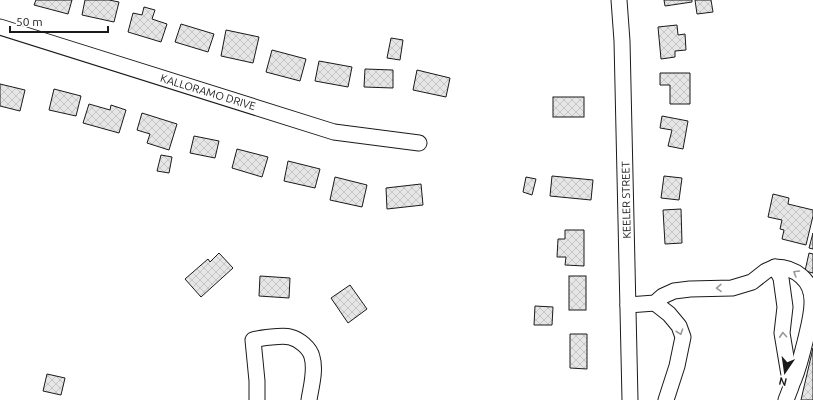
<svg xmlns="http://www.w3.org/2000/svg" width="813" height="400" viewBox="0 0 813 400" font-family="Ubuntu,sans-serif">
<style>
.building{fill:url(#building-cross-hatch);stroke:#1a1a1a}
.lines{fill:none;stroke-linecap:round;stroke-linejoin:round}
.minor-casing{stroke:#1a1a1a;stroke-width:17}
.minor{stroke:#fff;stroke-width:15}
.oneway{stroke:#989898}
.labels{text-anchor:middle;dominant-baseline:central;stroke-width:3;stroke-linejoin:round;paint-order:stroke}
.street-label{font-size:11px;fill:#1a1a1a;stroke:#fff}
</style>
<defs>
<pattern id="building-cross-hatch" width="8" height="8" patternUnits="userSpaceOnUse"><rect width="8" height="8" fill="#e6e6e6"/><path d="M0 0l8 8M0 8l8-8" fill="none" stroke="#c5c5c5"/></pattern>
</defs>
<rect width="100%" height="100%" fill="#fff"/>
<g class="building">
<path d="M36,0H72L68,14L34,5Z"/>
<path d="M85,0H109L119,2L114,22L82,15Z"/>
<path d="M664,0H692V2L665,6Z"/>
<path d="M695,0H711L713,12L697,14Z"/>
<path d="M144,7L155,10L152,19L167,24L161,42L128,32L133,13L142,15Z"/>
<path d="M181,24L214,34L208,52L175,42Z"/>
<path d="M677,25L678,35L685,34L686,50L675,51V57L661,59L658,27Z"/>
<path d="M226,30L259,37L253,63L221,56Z"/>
<path d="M391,38L403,40L400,60L387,58Z"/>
<path d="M272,50L306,59L300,81L266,72Z"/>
<path d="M319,61L352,67L348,87L315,81Z"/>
<path d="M365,69L393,70V88L364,87Z"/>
<path d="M417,70L450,78L446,97L413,90Z"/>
<path d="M660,73H690V104H670V85H660Z"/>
<path d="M0,84L25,90L20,111L0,106Z"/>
<path d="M54,89L81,96L76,116L49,110Z"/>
<rect x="553" y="97" width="31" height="20"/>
<path d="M89,104L110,110L111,105L126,110L119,133L83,123Z"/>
<path d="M142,113L177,124L169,150L147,143L150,134L137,130Z"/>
<path d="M662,116L688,121L683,149L668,146L672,130L660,128Z"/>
<path d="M194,136L219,141L215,158L190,153Z"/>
<path d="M237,149L268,157L262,177L232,168Z"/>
<path d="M161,155L172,157L169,173L157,171Z"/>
<path d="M288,161L320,169L315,188L284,181Z"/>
<path d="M552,176L593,180L591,200L550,196Z"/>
<path d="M664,176L682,178L679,200L661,198Z"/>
<path d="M335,177L367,185L362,207L330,200Z"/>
<path d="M526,177L536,179L532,195L523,192Z"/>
<path d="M421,184L423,205L387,209L386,188Z"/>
<path d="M773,194L789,198L788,204L813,210V216L806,245L782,239L784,230L780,229L782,220L768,217Z"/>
<path d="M681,209L682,243L665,244L663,210Z"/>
<path d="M565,230H584V266L565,265L566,257H557L558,239H565Z"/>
<path d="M813,233V249L809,248Z"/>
<path d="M219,253L233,268L201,297L185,279L208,259L210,262Z"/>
<path d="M809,253L813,254V273L805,271Z"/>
<path d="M260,276L290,278L289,298L259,296Z"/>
<rect x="569" y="276" width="17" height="34"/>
<path d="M350,285L367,309L348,323L331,298Z"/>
<path d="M535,306L553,307L552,325H534Z"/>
<path d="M570,334H587V369L570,368Z"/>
<path d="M813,348V400H801Z"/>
<path d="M47,374L65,378L61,395L43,391Z"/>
</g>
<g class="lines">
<defs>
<g id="minor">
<path d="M619,0L622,41L630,400"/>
<path d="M0,27L334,132L419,143"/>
<path d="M775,267C795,267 813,280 812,303C812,315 808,329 805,342C801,357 798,372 791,386"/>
<path d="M655,303L669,314L679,326L683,337L677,366L666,400"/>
<path d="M628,305L655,303L663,296L674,291L690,289L732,288L752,282L766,271L775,267L781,278L785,307L782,333L791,387L786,400"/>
<path d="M257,400V381L253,340C260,338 283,335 290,337C299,339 310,348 312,357C316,370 311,387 309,400"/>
</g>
</defs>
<use href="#minor" class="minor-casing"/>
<use href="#minor" class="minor"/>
</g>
<defs><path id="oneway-chevron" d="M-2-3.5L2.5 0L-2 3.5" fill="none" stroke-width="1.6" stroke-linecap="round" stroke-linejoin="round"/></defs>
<g class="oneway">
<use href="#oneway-chevron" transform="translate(796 273) rotate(-149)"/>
<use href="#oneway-chevron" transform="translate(719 288) rotate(179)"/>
<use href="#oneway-chevron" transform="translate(680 332) rotate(71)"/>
<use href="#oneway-chevron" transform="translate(783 335) rotate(-94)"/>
</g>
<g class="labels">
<g class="street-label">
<text transform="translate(208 92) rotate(17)">KALLORAMO DRIVE</text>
<text transform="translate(626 200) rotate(-91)">KEELER STREET</text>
</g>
</g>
<g transform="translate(785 372) rotate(193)" stroke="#ffffff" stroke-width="3" paint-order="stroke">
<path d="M0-3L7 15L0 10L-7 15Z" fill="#1a1a1a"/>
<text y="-6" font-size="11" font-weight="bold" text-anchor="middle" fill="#1a1a1a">N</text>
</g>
<path d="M10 26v6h98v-6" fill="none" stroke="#1a1a1a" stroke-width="2"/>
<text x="16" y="26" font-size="12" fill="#1a1a1a" stroke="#ffffff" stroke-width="3" paint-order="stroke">50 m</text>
</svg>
